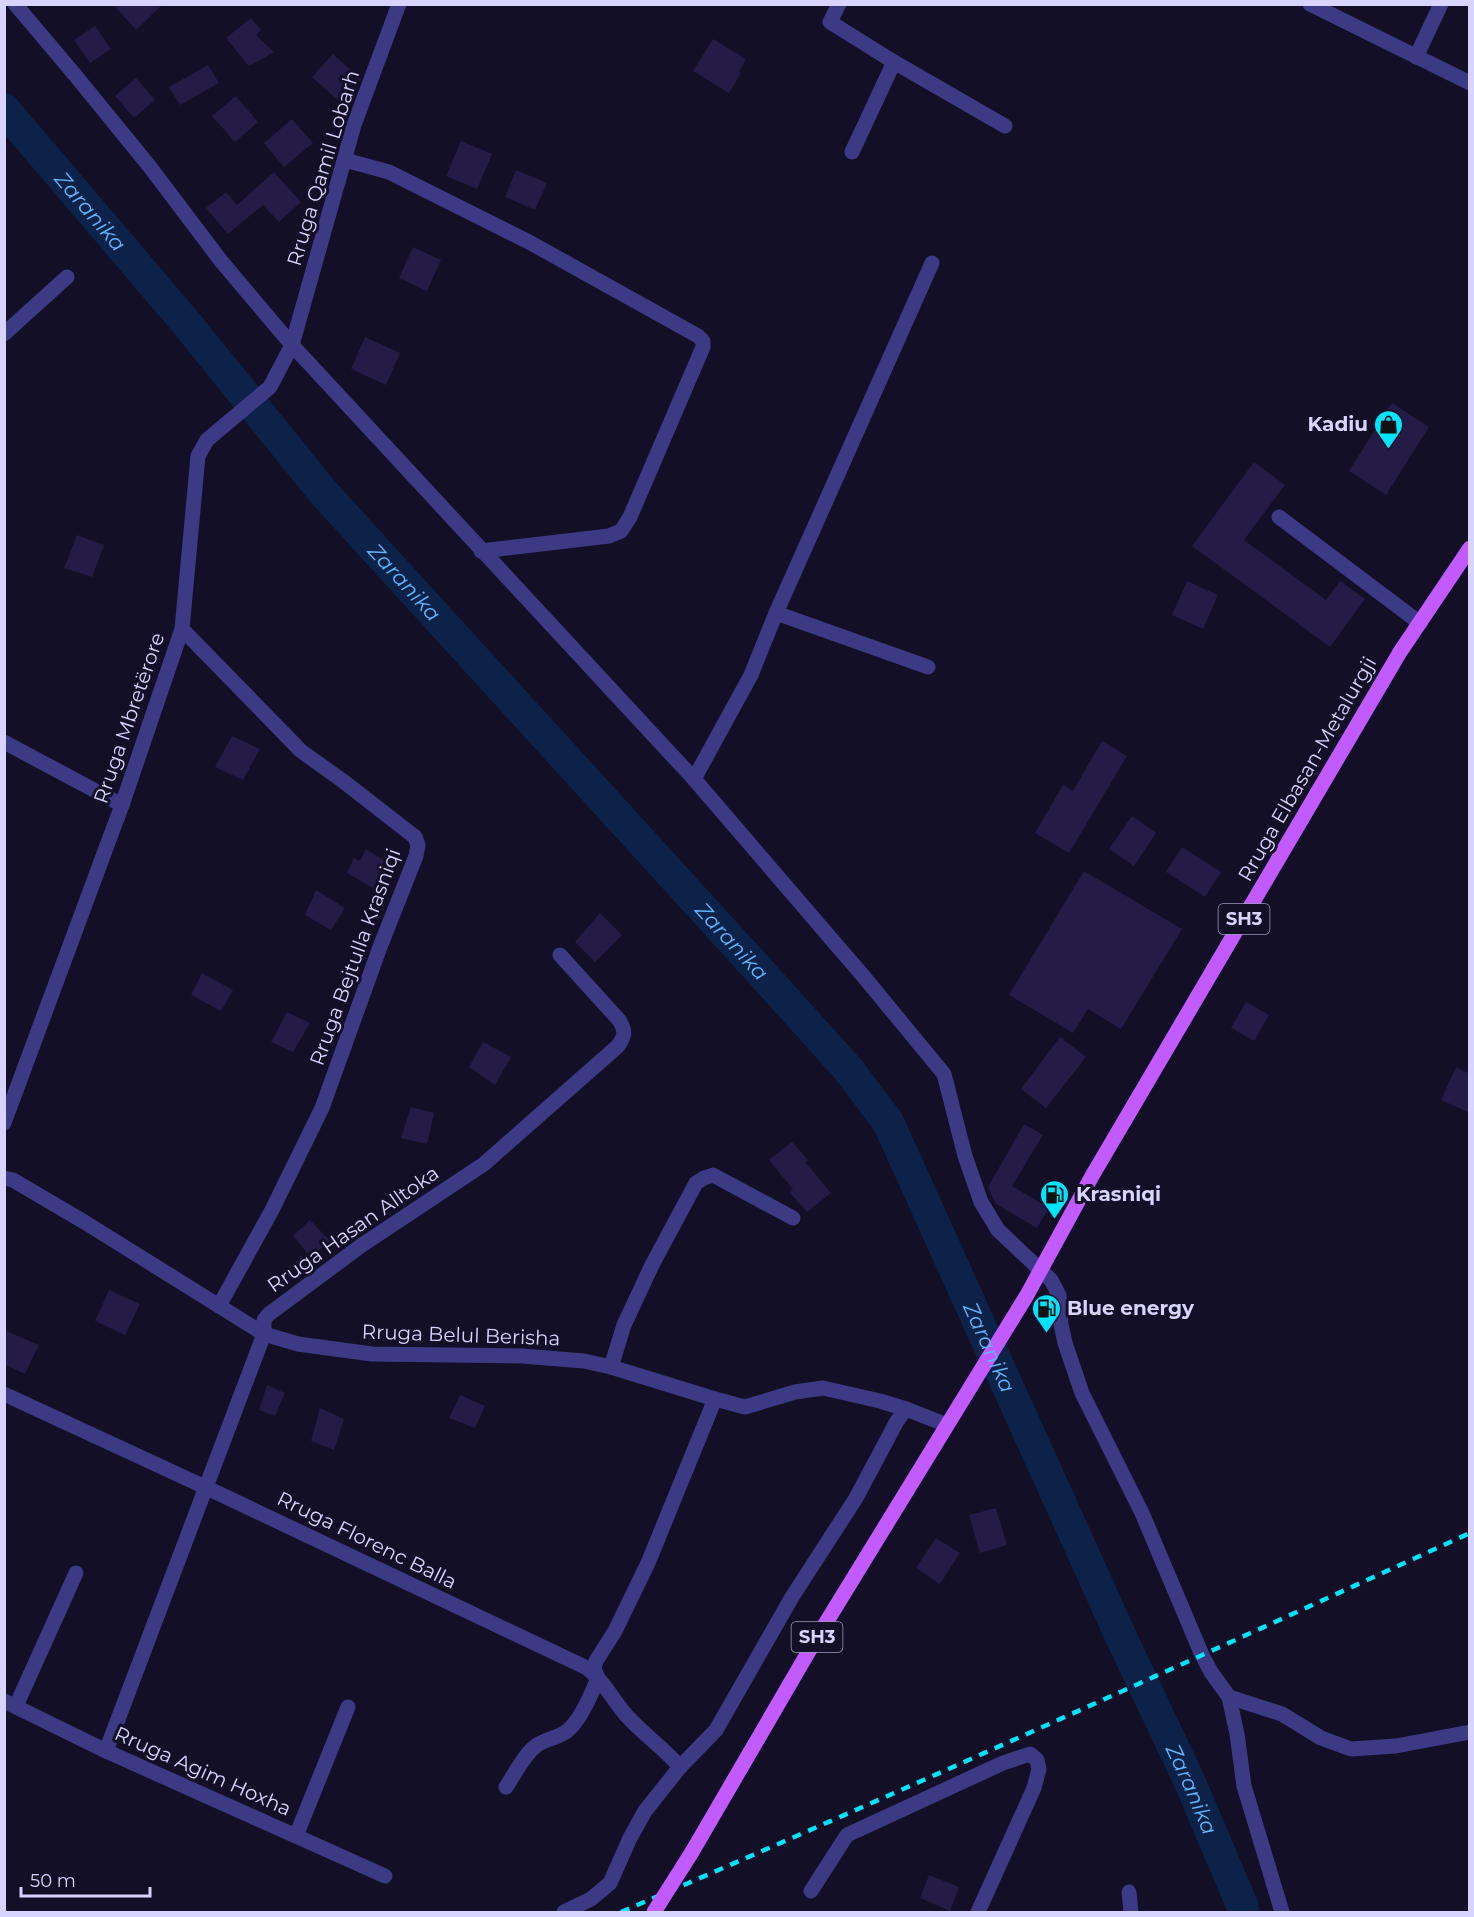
<svg xmlns="http://www.w3.org/2000/svg" width="1474" height="1917" viewBox="0 0 1474 1917" font-family="Montserrat,sans-serif">
<style>
.lines{fill:none;stroke-linecap:round;stroke-linejoin:round}
.river{stroke:#0c2248;stroke-width:32}
.building{fill:#241b47}
.minor{stroke:#3d3a85;stroke-width:15}
.major{stroke:#c25bff;stroke-width:15}
.rail{stroke:#00e5ff;stroke-width:4.5;stroke-dasharray:9 8;stroke-linecap:butt}
.major-bridge{stroke:#c25bff;stroke-width:15}
.labels{text-anchor:middle;dominant-baseline:central;stroke-width:6;stroke-linejoin:round;paint-order:stroke}
.shield{fill:#130f26;stroke:#9e99be;stroke-width:1.5}
.shield-label{font-size:18px;font-weight:bold;fill:#d9d4ff}
.street-label{font-size:20px;fill:#d9d4ff;stroke:#130f26}
.poi-label{font-size:20px;font-weight:bold;fill:#d9d4ff;stroke:#130f26;text-anchor:start}
.water-label{font-size:21px;font-style:italic;fill:#62b6ff;stroke:#130f26}
</style>
<rect width="100%" height="100%" fill="#130f26"/>
<g class="lines">
<path class="river" id="s1" d="M4,109L187,324L323,492L766,978L848,1069L888,1122L1122,1639L1189,1780L1242,1905L1243,1912"/>
</g>
<g class="building">
<path d="M113,4H163L136,30Z"/>
<path d="M251,18L261,30L256,35L274,52L249,66L226,38Z"/>
<path d="M95,26L111,49L90,63L74,40Z"/>
<path d="M713,39L746,59L739,72L741,73L729,93L693,71Z"/>
<path d="M333,54L361,79L341,103L312,77Z"/>
<path d="M208,65L219,83L180,105L169,87Z"/>
<path d="M136,78L155,100L134,118L115,96Z"/>
<path d="M236,96L258,122L235,142L212,116Z"/>
<path d="M292,119L313,143L284,167L264,143Z"/>
<path d="M461,141L492,154L477,189L446,176Z"/>
<path d="M516,170L547,183L535,210L505,197Z"/>
<path d="M274,172L301,202L279,222L263,205L228,234L206,208L226,192L237,205Z"/>
<path d="M413,247L441,260L427,291L399,278Z"/>
<path d="M365,337L400,353L386,385L351,369Z"/>
<path d="M1392,403L1429,427L1386,495L1349,471Z"/>
<path d="M1254,462L1285,485L1244,540L1326,600L1340,581L1365,599L1330,647L1192,546Z"/>
<path d="M77,535L104,545L92,577L64,568Z"/>
<path d="M1187,581L1218,595L1203,629L1172,615Z"/>
<path d="M232,736L260,749L243,780L215,767Z"/>
<path d="M1102,741L1127,756L1069,853L1035,833L1063,785L1073,791Z"/>
<path d="M1132,816L1156,833L1134,866L1109,849Z"/>
<path d="M1182,847L1221,872L1205,897L1166,872Z"/>
<path d="M366,849L395,867L380,892L347,873L354,858L360,861Z"/>
<path d="M1084,871L1182,929L1121,1029L1088,1009L1073,1033L1009,995Z"/>
<path d="M316,890L345,908L331,930L305,915Z"/>
<path d="M600,913L622,935L595,962L575,942Z"/>
<path d="M202,973L233,990L221,1011L191,995Z"/>
<path d="M1246,1002L1269,1015L1254,1041L1231,1028Z"/>
<path d="M287,1012L310,1023L293,1052L271,1042Z"/>
<path d="M1060,1037L1086,1057L1046,1108L1021,1089Z"/>
<path d="M483,1042L511,1057L495,1085L469,1067Z"/>
<path d="M1456,1067L1470,1074V1113L1441,1100Z"/>
<path d="M411,1107L434,1113L427,1144L401,1138Z"/>
<path d="M1024,1124L1043,1135L1012,1186L1049,1208L1037,1228L996,1204L988,1187Z"/>
<path d="M792,1142L808,1160L805,1162L831,1193L807,1212L789,1192L793,1189L769,1160Z"/>
<path d="M310,1220L330,1241L311,1257L293,1236Z"/>
<path d="M109,1290L140,1304L125,1335L95,1321Z"/>
<path d="M4,1330L39,1345L25,1374L4,1364Z"/>
<path d="M267,1385L285,1393L275,1416L259,1410Z"/>
<path d="M460,1395L485,1406L475,1428L449,1418Z"/>
<path d="M320,1408L344,1419L334,1450L311,1441Z"/>
<path d="M996,1508L1007,1545L980,1553L969,1515Z"/>
<path d="M936,1538L960,1553L940,1584L916,1568Z"/>
<path d="M929,1875L959,1887L950,1911L920,1898Z"/>
</g>
<g class="lines">
<g class="minor">
<path d="M15,4L75,75L150,167L221,261L292,345L694,779L864,977L944,1074L965,1156L981,1202L998,1230L1051,1280L1059,1295L1061,1324L1065,1343L1082,1393L1142,1513L1202,1655L1211,1672L1229,1697L1237,1734L1244,1786L1282,1912"/>
<path d="M839,4L830,22L894,62L1005,126"/>
<path d="M1310,4L1470,83"/>
<path d="M1416,57L1441,4"/>
<path d="M852,152L894,62"/>
<path d="M345,160L389,172L529,242L698,336L703,341V347L630,517L621,531L609,536L481,551"/>
<path d="M4,334L67,277"/>
<path d="M1279,517L1420,623"/>
<path d="M776,613L928,667"/>
<path d="M182,629L301,751L343,781L415,837L418,845L416,856L380,947L322,1108L272,1210L219,1306"/>
<path d="M4,742L122,805"/>
<path d="M694,779L751,675L776,613L932,263"/>
<path d="M4,1123L122,805L182,629L198,456L207,440L270,387L292,345L354,125L399,4"/>
<path d="M4,1178L13,1180L86,1223L264,1334L298,1344L372,1354L522,1356L584,1361L611,1367L715,1399L745,1407L795,1392L823,1388L880,1401L906,1409L947,1425"/>
<path d="M611,1367L624,1325L652,1265L696,1183L704,1178L713,1175L793,1218"/>
<path d="M4,1394L205,1487L587,1668C604,1681 613,1700 626,1715C643,1734 664,1748 680,1767"/>
<path d="M1229,1697L1282,1714L1321,1738L1351,1749L1396,1746L1470,1732"/>
<path d="M4,1701L106,1751L385,1876"/>
<path d="M16,1706L76,1573"/>
<path d="M106,1751L264,1334V1320L269,1314L362,1245L484,1164L618,1046C625,1036 626,1031 619,1020L560,955"/>
<path d="M506,1787C515,1774 524,1754 537,1745C546,1739 558,1738 567,1731C580,1721 592,1693 598,1678L594,1669L596,1661L615,1631L648,1563L715,1399"/>
<path d="M296,1836L348,1707"/>
<path d="M811,1891L847,1835L1003,1763L1030,1754L1037,1760L1039,1769L1034,1788L978,1912"/>
<path d="M1129,1892L1131,1912"/>
<path d="M564,1912L591,1899L610,1883L630,1838L645,1811L680,1767L716,1730L792,1597L856,1498L897,1421L906,1409"/>
</g>
<path class="major" d="M692,1852L816,1639L1027,1295L1092,1176L1400,652L1470,548"/>
<path class="rail" d="M621,1912C906,1790 1188,1662 1470,1533"/>
<path class="major-bridge" d="M654,1912L692,1852"/>
</g>
<defs>
<symbol id="shop-pin" viewBox="-11 -11 22 30"><path d="M0 17L-7.5 6A9.5 9.5 0 1 1 7.5 6Z" fill="#00e5ff" stroke="#130f26"/><path d="M-5-2.5h2.3a2.7 3.5 0 0 1 5.4 0H5L5.5 6h-11ZM-1.5-2.5h3a1.5 2.3 0 0 0-3 0Z" fill="#111"/></symbol>
<symbol id="fuel-pin" viewBox="-11 -11 22 30"><path d="M0 17L-7.5 6A9.5 9.5 0 1 1 7.5 6Z" fill="#00e5ff" stroke="#130f26"/><path d="M-5.5-6h7V0h2V4h1.3V-2.5L3-4.5l.8-.8L6-3V5H2.5V1h-1V6h-7ZM-4.2-4.7v3.2H.2V-4.7Z" fill="#111"/></symbol>
</defs>
<g fill-rule="evenodd">
<use href="#shop-pin" x="1372" y="408" width="33" height="45"/>
<use href="#fuel-pin" x="1038" y="1178" width="33" height="45"/>
<use href="#fuel-pin" x="1030" y="1292" width="33" height="45"/>
</g>
<g class="labels">
<g class="shield">
<rect x="1218.5" y="904" width="51" height="30" rx="4.5"/>
<rect x="791.5" y="1622" width="51" height="30" rx="4.5"/>
</g>
<g class="shield-label">
<text x="1244" y="919">SH3</text>
<text x="817" y="1637">SH3</text>
</g>
<g class="street-label">
<text transform="translate(323 168) rotate(-73)">Rruga Qamil Lobarh</text>
<text transform="translate(129 718) rotate(-71)">Rruga Mbretërore</text>
<text transform="translate(1307 769) rotate(-60)">Rruga Elbasan-Metalurgji</text>
<text transform="translate(355 957) rotate(-70)">Rruga Bejtulla Krasniqi</text>
<text transform="translate(353 1229) rotate(-35)">Rruga Hasan Alltoka</text>
<text transform="translate(461 1335) rotate(2)">Rruga Belul Berisha</text>
<text transform="translate(367 1540) rotate(26)">Rruga Florenc Balla</text>
<text transform="translate(203 1771) rotate(24)">Rruga Agim Hoxha</text>
</g>
<g class="poi-label">
<text x="1368" y="424" text-anchor="end">Kadiu</text>
<text x="1076" y="1194">Krasniqi</text>
<text x="1067" y="1308">Blue energy</text>
</g>
<g class="water-label">
<text stroke="none"><textPath href="#s1" startOffset="134">Zaranika</textPath></text>
<text stroke="none"><textPath href="#s1" startOffset="620">Zaranika</textPath></text>
<text stroke="none"><textPath href="#s1" startOffset="1106">Zaranika</textPath></text>
<text stroke="none"><textPath href="#s1" startOffset="1592">Zaranika</textPath></text>
<text stroke="none"><textPath href="#s1" startOffset="2078">Zaranika</textPath></text>
</g>
</g>
<rect width="1474" height="1917" fill="none" stroke="#d9d4ff" stroke-width="12"/>
<path d="M21 1887v9h129v-9" fill="none" stroke="#d9d4ff" stroke-width="3"/>
<text x="30" y="1887" font-size="18" fill="#d9d4ff" stroke="#130f26" stroke-width="4.5" paint-order="stroke">50 m</text>
</svg>
